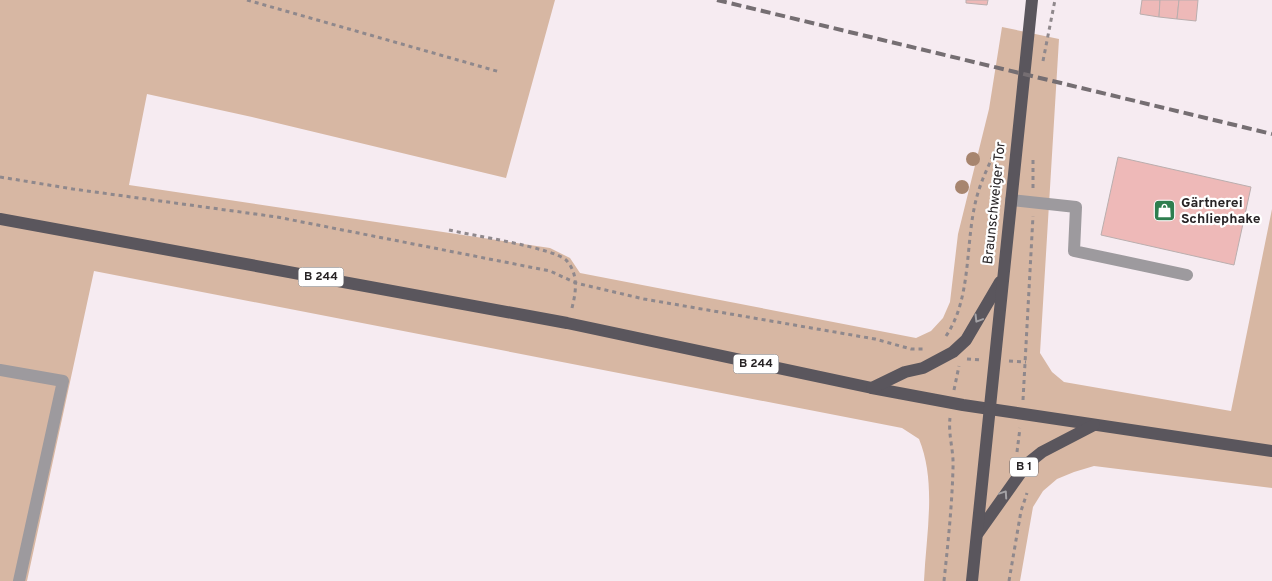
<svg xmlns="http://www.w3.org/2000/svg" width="1272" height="581" viewBox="0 0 1272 581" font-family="Overpass,sans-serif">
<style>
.green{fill:#d7b7a3}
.building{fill:#eeb9b8;stroke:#baaeae}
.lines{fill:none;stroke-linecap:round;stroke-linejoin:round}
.path{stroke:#8f888c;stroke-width:3;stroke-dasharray:4 4;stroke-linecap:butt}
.minor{stroke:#9d9a9e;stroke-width:12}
.major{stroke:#5a565d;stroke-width:12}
.rail{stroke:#756e72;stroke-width:4;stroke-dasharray:10 5;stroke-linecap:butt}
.tree{fill:#a7856f}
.oneway{stroke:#a4a2a6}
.labels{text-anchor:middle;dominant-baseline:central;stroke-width:4.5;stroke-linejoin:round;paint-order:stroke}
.shield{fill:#fff;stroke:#686566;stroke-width:1}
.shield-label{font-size:12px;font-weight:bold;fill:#272325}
.street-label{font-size:14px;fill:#272325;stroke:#fff}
.poi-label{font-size:14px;font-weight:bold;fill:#272325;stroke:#fff;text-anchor:start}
</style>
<rect width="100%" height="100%" fill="#f6ebf1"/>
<path class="green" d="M0,0H555L506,178L252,117L147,94L129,185L550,248L570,258L580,273L916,338L931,331L943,318L950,302L958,234L989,109L1002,27L1059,39L1040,353L1052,372L1064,382L1231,411L1272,209V488L1094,466L1074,472L1057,479L1043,491L1033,507L1020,581H924C926,535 937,483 919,439L902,428L94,271L27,581H0Z"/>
<g class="building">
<path d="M966,0H988L987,5L966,3Z"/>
<path d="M1142,0H1160L1159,17L1140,14Z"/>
<path d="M1160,0H1179L1177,19L1159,17Z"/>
<path d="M1179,0H1198L1196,21L1177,19Z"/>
<path d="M1118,157L1251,187L1234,265L1101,235Z"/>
</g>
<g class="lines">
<g class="path">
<path d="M247,0L500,72"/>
<path d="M1043,61L1055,0"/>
<path d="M0,177L73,189L277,217L550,271L576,283L644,299L875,339L911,349H924"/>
<path d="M1033,188V156"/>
<path d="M449,230C471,235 553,248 566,260C579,274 576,292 572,308"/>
<path d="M946,336C972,298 965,243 976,200C981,179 992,159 1001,139"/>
<path d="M967,359L981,360"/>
<path d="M1009,361L1026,362"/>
<path d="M954,390L959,366"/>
<path d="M1023,400L1033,216"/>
<path d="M1017,452L1020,428"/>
<path d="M944,581C948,543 952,506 953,468C954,451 948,435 950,418"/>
<path d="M1009,581L1021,511L1027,493"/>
</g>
<g class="minor">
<path d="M1011,200L1076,207L1074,251L1187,275"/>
<path d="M0,370L63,381L19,581"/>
</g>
<g class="major">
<path d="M0,219L567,323L872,388L963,405L1272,451"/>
<path d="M872,388L905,372L923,368L953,352L966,340L1000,282"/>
<path d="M978,533L1027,464L1042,452L1094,425"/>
<path d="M972,581L1032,0"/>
</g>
<path class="rail" d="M717,0L1272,134"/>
</g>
<g class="tree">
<circle cx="973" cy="159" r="7"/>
<circle cx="962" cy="187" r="7"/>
</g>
<defs><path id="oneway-chevron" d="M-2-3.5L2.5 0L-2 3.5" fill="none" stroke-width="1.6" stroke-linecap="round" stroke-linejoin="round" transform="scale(1.25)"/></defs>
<g class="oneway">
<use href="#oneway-chevron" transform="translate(978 319) rotate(121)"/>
<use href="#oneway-chevron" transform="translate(1004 494) rotate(-56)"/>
</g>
<defs>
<symbol id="shop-square" viewBox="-11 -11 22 22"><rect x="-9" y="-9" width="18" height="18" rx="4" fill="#2e7e4f" stroke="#fff"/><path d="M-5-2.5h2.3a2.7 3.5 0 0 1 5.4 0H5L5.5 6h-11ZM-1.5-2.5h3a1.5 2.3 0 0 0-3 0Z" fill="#fff"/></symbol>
</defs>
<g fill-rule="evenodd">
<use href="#shop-square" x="1152" y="198" width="25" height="25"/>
</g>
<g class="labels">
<g class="shield">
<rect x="298.5" y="267.5" width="45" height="19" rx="4"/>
<rect x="733.5" y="354.5" width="45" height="19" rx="4"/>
<rect x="1010" y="457.5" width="28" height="19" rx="4"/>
</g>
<g class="shield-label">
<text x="321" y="277">B 244</text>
<text x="756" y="364">B 244</text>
<text x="1024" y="467">B 1</text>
</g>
<g class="street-label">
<text transform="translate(995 203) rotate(-84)">Braunschweiger Tor</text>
</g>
<g class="poi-label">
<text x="1181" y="203">Gärtnerei<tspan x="1181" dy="16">Schliephake</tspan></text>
</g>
</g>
</svg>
